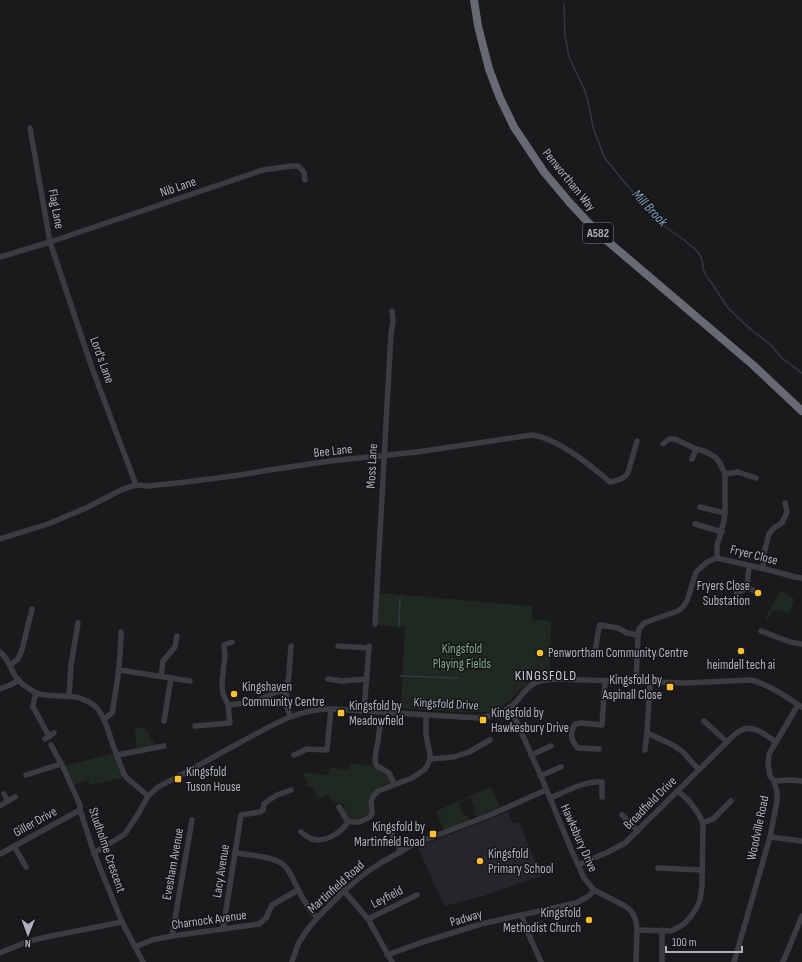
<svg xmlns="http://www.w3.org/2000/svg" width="802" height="962" viewBox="0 0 802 962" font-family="'Sofia Sans Condensed',sans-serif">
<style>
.built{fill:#26262a}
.green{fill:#202921}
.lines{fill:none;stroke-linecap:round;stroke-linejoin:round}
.stream{stroke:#2f3943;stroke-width:1.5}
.minor{stroke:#3b3c42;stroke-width:5.5}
.highway{stroke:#676a74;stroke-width:8}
.poi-dot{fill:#ffc030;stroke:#151518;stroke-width:1.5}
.labels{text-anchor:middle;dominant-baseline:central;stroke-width:3;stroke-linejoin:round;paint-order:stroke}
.shield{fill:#151518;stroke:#7f828c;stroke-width:1}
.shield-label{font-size:12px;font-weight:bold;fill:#acb1bd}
.street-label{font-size:13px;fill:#acb1bd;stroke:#151518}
.poi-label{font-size:13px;fill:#acb1bd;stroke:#151518;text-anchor:start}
.park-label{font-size:13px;fill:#82aa86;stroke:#151518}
.water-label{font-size:14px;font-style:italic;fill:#819eba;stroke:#151518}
.neighbourhood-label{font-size:14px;letter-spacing:1px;fill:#cdd0d9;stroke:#151518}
</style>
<rect width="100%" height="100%" fill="#1a1a1d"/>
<path class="built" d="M508,812L513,824L519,822L541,876L483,896L444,906L418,847Z"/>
<g class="green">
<path d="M781,590L794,599L790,612L773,610L768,619L765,618Z"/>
<path d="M379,593L532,606V620L551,621L550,671L549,675L533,680L524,686L508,702L493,712H459L401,708L405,627L378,625Z"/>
<path d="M143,727L148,733L155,745L136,748L135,729Z"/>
<path d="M114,753L122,778L90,785L88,780L74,785L65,766Z"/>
<path d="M350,764L374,766L388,777L390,780L388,783C379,786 369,792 368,803C368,806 370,810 368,813C366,815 362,816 360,819L349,820L343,809L345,806L344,804L333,801L327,795L319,799L312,788L306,786L305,785L308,784L302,772L328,775L330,767L349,770Z"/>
<path d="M491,787L500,807L476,817L473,813L476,812L471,798L466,800L465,798Z"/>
<path d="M463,799L464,801L459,803L464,816L468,815L469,820L444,830L436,811Z"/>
</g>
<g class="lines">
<g class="stream">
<path d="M564,4L565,36L569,57L585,91L589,106L593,127L604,157L625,183L659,221L667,228L684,240L698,252L701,257L703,265V269L707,277L713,285L728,308L750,329L770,344L782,358L802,373"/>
<path d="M399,626L400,598"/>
<path d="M400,676L458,678"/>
</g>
<g class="minor">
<path d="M30,128L50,242L92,368L136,485"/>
<path d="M0,257L50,242L263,170L292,166H298L304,172L305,180"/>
<path d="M663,444L669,439H675L696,449L704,451L715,457L720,463L725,474V511L724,521L717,546V558"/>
<path d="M692,459L696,449"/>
<path d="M725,474L738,472L756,478"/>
<path d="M700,507L725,513"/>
<path d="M695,524L722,532"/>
<path d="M0,539L48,524L86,508L123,489L136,485L148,486L186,482L240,475L269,470L330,461L417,452L532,435C559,439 590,465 610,482C618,480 624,479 628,473L637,441"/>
<path d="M763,568L764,553L769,534L774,528L782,523L787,512L785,503"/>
<path d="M747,588L753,590"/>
<path d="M737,593L747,588L749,566"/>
<path d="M375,624L391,333L393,322L392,311"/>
<path d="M761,631L790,642L802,644"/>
<path d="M338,646L369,648"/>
<path d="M0,652C10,660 11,672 18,680C23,685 31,690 36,693C46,697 64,695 76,697C84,699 91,702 97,708C104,716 107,727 110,736C114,749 119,761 124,774L127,778L148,796"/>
<path d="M637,652L664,654"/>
<path d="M594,653C597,648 597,633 600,625L618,628L627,633L638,635"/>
<path d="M10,665L18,659L22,650L32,609"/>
<path d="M119,670L190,681"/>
<path d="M161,676L163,661L175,647L177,636"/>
<path d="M328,679L342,681L367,679"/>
<path d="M636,682L638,635L639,629L644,623L678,611L682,608L687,601L696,572L707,562L717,558L773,571L795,577L802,578"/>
<path d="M0,689L10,685L19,680"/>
<path d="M36,693L34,700L33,707L49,736"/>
<path d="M69,696L71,665L78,623"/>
<path d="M228,705L255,702L278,691L286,692"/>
<path d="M510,707L540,774L571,849L584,878L594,890L625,906L631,911L634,916L636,921L637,930L636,962"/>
<path d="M364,711L369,646"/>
<path d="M290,716L287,707L286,698L289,674L291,646"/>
<path d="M104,719L112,713C117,686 121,659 121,632"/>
<path d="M164,721L171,678"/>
<path d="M704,721L727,742"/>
<path d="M380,725L378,742L376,751L375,762L377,766L389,773L394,784"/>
<path d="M195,726L230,723L228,705L223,693L222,683L225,655L224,645L232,642"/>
<path d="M647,733L673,745L683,752L699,770"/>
<path d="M45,739L54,733"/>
<path d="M51,745L63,767L80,805V810L94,853L122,922L143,962"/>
<path d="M599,749L578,748C570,740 570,733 575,724L582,723L602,725L605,681"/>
<path d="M645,750L647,733L650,682"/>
<path d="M117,755L164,746"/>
<path d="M294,755L307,749L327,750L331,709"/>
<path d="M531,755L551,746"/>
<path d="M430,759L454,757L469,752L490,740"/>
<path d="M26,775L61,764"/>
<path d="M540,776L561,767"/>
<path d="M774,781L790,780L802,781"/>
<path d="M4,794L8,801"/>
<path d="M550,798C566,792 585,780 602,782V797"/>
<path d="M0,806L15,797"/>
<path d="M339,807L348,822"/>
<path d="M622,815L638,831"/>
<path d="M703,823L713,819L731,801"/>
<path d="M301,832C304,834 308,838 312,839C325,843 341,833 348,822H359L368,818L372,814L371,801L374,795L378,791L412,778L424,770L427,766L430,759V754L426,735V715"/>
<path d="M391,832L401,852"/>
<path d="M770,837L802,841"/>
<path d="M14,846L26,867"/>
<path d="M94,853L125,834L140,811L148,796L158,787C186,773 213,757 241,742C271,726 296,709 331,709L478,718C494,716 504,713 516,702C523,694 529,684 540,681C544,680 548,680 552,679L685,683L751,680C770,685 786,697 802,707"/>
<path d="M235,853C248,855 271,856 281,863C290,869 293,880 298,889C303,900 309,909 317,918"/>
<path d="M0,854L80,810"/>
<path d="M578,865L608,852L625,843L727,742C731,738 736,732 742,730C754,724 767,736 776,742"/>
<path d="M658,868L702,870"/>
<path d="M344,891L357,906L368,919L392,962"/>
<path d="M522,915L525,926L541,962"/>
<path d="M368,919L417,895"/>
<path d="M223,929L241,815L260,812L263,810L264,804L269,800L277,795L291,790"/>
<path d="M637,930L671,931L679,927L685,923L691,916L696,909L700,900L702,886L703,823L698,813L689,801L678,791"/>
<path d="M172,936L192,820"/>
<path d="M135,947L152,940L172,936L259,924L266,918L272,905L298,890"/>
<path d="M0,953L26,942L46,937L122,922"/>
<path d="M387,955L423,942L481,924L576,903L589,896L594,890"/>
<path d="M292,962L298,944L307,930L317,918L344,891L368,871L384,861L414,844L490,815L546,790"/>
<path d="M662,962V930"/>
<path d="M734,962L770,837L777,801V792L774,781L770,776L769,769L768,764L769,754L798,705"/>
<path d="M783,962L802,916"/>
</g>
<path class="highway" d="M474,0L478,26L489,69L500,98L514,127L544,172L570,203L598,233L753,365L802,411"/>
</g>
<g class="poi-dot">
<circle cx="758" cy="593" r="4"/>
<circle cx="741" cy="651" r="4"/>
<circle cx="540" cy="653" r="4"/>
<rect x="666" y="683" width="8" height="8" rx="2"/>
<circle cx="234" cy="694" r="4"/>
<rect x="337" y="709" width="8" height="8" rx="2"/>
<rect x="479" y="716" width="8" height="8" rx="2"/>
<rect x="174" y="775" width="8" height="8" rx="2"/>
<rect x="429" y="830" width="8" height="8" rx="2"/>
<circle cx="480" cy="861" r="4"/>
<circle cx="589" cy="920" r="4"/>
</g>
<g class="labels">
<rect class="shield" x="583" y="223" width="30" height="20" rx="3"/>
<g class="shield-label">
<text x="598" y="233">A582</text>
</g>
<g class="street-label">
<text transform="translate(569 180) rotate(51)">Penwortham Way</text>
<text transform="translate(178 187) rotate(-19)">Nib Lane</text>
<text transform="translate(56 209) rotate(80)">Flag Lane</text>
<text transform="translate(102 360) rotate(70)">Lord's Lane</text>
<text transform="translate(333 451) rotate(-6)">Bee Lane</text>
<text transform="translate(372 466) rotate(-87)">Moss Lane</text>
<text transform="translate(754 555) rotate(14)">Fryer Close</text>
<text transform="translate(446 704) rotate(3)">Kingsfold Drive</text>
<text transform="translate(650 803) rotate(-45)">Broadfield Drive</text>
<text transform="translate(35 822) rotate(-29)">Giller Drive</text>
<text transform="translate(758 828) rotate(-78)">Woodville Road</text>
<text transform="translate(579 838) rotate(66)">Hawksbury Drive</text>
<text transform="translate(107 850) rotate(71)">Studholme Crescent</text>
<text transform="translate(173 864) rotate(-80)">Evesham Avenue</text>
<text transform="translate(221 871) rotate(-81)">Lacy Avenue</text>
<text transform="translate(336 887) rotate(-42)">Martinfield Road</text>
<text transform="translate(387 897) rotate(-27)">Leyfield</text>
<text transform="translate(466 918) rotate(-16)">Padway</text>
<text transform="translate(209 920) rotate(-8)">Charnock Avenue</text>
</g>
<g class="poi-label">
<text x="750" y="586" text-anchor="end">Fryers Close<tspan x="750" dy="15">Substation</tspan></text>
<text x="548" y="653">Penwortham Community Centre</text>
<text x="741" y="665" text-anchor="middle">heimdell tech ai</text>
<text x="662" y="680" text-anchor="end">Kingsfold by<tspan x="662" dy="15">Aspinall Close</tspan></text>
<text x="242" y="687">Kingshaven<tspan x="242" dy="15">Community Centre</tspan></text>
<text x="349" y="706">Kingsfold by<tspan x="349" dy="15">Meadowfield</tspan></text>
<text x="491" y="713">Kingsfold by<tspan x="491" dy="15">Hawkesbury Drive</tspan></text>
<text x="186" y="772">Kingsfold<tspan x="186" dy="15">Tuson House</tspan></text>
<text x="425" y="827" text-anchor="end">Kingsfold by<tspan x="425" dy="15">Martinfield Road</tspan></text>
<text x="488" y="854">Kingsfold<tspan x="488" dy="15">Primary School</tspan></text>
<text x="581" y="913" text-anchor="end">Kingsfold<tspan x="581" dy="15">Methodist Church</tspan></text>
</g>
<g class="park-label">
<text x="462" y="649">Kingsfold<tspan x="462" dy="15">Playing Fields</tspan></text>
</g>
<g class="water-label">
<text transform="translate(650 208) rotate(47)">Mill Brook</text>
</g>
<g class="neighbourhood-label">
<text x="546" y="675">KINGSFOLD</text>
</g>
</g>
<g transform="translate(28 934) rotate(181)" stroke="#151518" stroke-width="3" paint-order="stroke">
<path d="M0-3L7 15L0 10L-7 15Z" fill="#acb1bd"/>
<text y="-6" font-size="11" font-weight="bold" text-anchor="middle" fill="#acb1bd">N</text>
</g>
<path d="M666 946v6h76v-6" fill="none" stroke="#acb1bd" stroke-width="2"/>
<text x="672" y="946" font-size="12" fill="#acb1bd" stroke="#151518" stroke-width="3" paint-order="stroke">100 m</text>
</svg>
